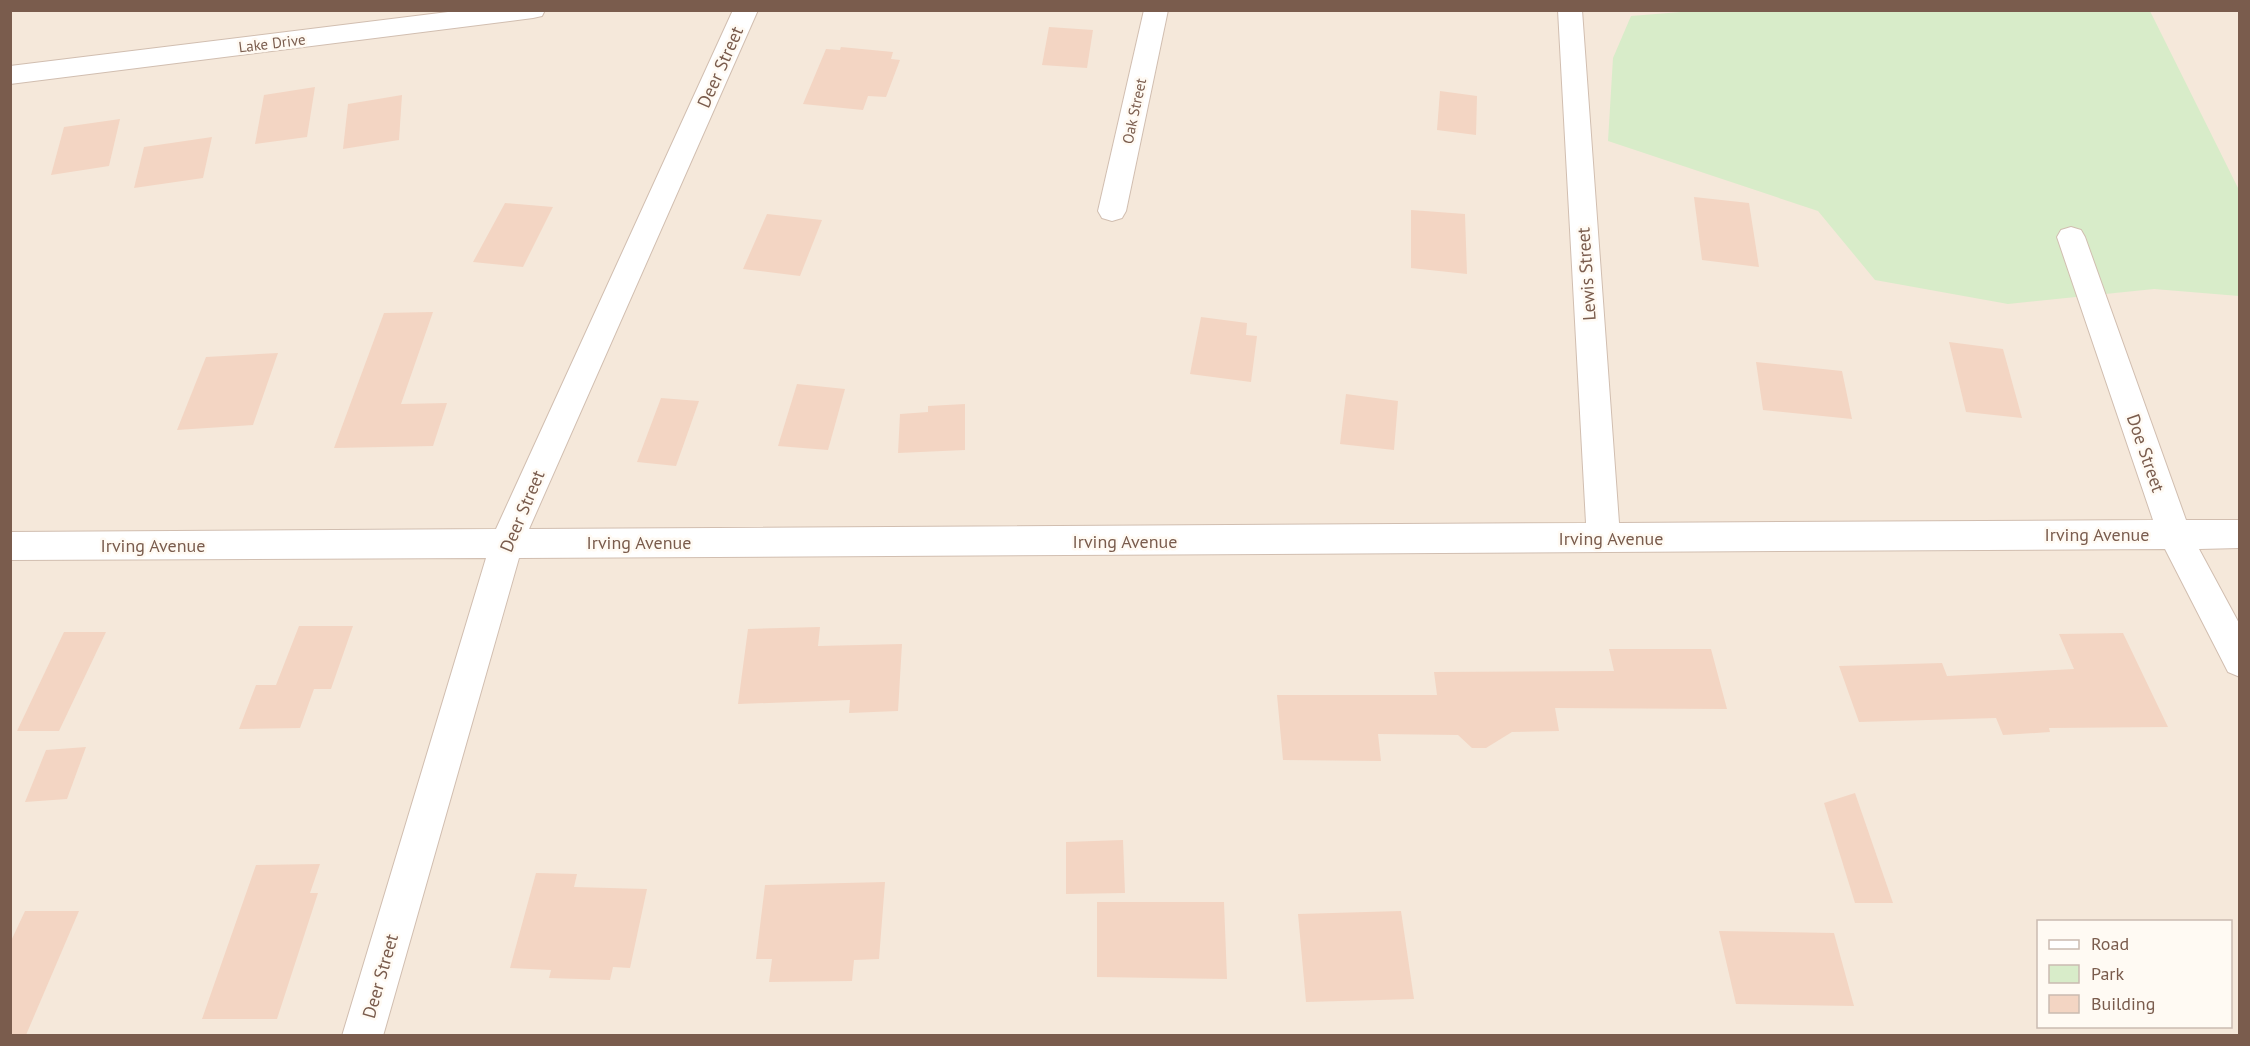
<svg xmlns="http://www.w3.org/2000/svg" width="2250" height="1046" viewBox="0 0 2250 1046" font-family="'PT Sans',sans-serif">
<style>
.residential{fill:#f5e8da;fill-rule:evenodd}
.green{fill:#d8ecc9}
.building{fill:#f3d5c3}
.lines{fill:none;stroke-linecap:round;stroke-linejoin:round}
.street-casing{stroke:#d1beb0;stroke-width:2}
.street{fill:#fff;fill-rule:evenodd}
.labels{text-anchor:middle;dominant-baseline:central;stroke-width:5;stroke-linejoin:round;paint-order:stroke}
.far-street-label{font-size:15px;fill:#7a5c4d;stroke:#fffaf3}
.street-label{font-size:18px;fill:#7a5c4d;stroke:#fffaf3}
</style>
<rect width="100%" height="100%" fill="#fdf6ec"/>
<path class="residential" d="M10,11H2239V1035H11ZM2038,922H2230V1026H2038Z"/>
<path class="green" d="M1705,10L2150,11L2239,190V296L2154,289L2008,304L1875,280L1818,211L1608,141L1613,58L1631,16Z"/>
<g class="building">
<path d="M1049,27L1093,30L1087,68L1042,65Z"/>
<path d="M841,47L893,52L891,59L900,60L886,97L868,96L863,110L803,104L826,49L840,50Z"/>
<path d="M315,87L307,137L255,144L264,95Z"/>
<path d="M1440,91L1477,96L1476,135L1437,130Z"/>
<path d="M402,95L399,140L343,149L348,104Z"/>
<path d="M120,119L109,166L51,175L64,127Z"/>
<path d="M212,137L203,178L134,188L144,147Z"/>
<path d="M1694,197L1749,203L1759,267L1702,260Z"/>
<path d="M505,203L553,207L523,267L473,262Z"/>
<path d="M1411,210L1465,214L1467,274L1411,268Z"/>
<path d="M767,214L822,220L800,276L743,269Z"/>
<path d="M433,312L401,404L447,403L433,446L334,448L384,313Z"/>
<path d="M1201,317L1247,323L1246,335L1257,336L1251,382L1190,374Z"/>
<path d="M1949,342L2003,349L2022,418L1966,412Z"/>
<path d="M278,353L253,425L177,430L206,357Z"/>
<path d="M1756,362L1842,371L1852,419L1763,410Z"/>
<path d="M797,384L845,389L828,450L778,446Z"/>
<path d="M1346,394L1398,401L1394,450L1340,444Z"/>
<path d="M661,398L699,401L676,466L637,462Z"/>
<path d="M965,404V450L898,453L900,414L928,412V406Z"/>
<path d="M299,626H353L331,689H314L300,728L239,729L256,685H276Z"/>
<path d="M820,627L818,646L902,644L898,711L849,713L850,700L738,704L748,629Z"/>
<path d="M64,632H106L59,731H17Z"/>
<path d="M2123,633L2168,727L2049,728L2050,732L2003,735L1996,718L1859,722L1839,666L1942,663L1947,676L2074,669L2059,634Z"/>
<path d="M1609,649H1711L1727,709L1555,708L1559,731L1512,732L1486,748H1472L1458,735L1378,734L1381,761L1283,760L1277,695H1437L1434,672L1614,671Z"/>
<path d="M86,747L67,799L25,802L46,750Z"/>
<path d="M1855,793L1893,903H1855L1824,803Z"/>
<path d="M1123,840L1125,893L1066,894V842Z"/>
<path d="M320,864L310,893H318L277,1019H202L256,865Z"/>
<path d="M536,873L577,874L574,887L647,889L630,968L613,967L610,980L549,978L551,970L510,968Z"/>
<path d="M885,882L879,959L854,960L852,981L769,982L772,959H756L765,885Z"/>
<path d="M1097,902H1224L1227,979L1097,977Z"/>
<path d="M25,911H79L26,1035H10V943Z"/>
<path d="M1401,911L1414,999L1306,1002L1298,914Z"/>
<path d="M1719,931L1834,933L1854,1006L1736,1004Z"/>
</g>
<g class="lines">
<defs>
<g id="street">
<path d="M464,10H545L542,16L533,18L10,84V66Z"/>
<path d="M733,10H758L529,529L1586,523L1558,10H1582L1619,523L2153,520L2057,237L2061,230L2071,227L2081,230L2085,237L2186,520H2240V548L2199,549L2240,625V677L2228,672L2165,549L519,558L383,1036H342L486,558L10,560V532L496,529Z"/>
<path d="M1144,10H1168L1126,211L1122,218L1112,221L1102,218L1098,211Z"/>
</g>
</defs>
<use href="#street" class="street-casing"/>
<use href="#street" class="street"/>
</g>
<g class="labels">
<g class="far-street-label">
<text transform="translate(272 43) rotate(-7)">Lake Drive</text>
<text transform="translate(1134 111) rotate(-78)">Oak Street</text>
</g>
<g class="street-label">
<text transform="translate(720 67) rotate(-66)">Deer Street</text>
<text transform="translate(1586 274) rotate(-94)">Lewis Street</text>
<text transform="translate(2146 453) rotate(71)">Doe Street</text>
<text transform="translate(522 511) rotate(-67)">Deer Street</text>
<text x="2097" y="534">Irving Avenue</text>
<text x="1611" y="538">Irving Avenue</text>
<text x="1125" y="541">Irving Avenue</text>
<text x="639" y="542">Irving Avenue</text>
<text x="153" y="545">Irving Avenue</text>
<text transform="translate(380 976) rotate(-74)">Deer Street</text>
</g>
</g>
<rect width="2250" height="1046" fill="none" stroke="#7a5c4d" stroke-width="24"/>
<rect x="2037" y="920" width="195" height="108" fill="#fffaf3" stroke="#cabbb1" stroke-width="1.5"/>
<rect x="2049" y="940" width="30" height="9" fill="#ffffff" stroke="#cabbb1" stroke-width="1.5"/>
<text x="2091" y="950" font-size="18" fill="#7a5c4d">Road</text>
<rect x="2049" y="965" width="30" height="18" fill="#d8ecc9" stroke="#cabbb1" stroke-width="1.5"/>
<text x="2091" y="980" font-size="18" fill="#7a5c4d">Park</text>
<rect x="2049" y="995" width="30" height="18" fill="#f3d5c3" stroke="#cabbb1" stroke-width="1.5"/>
<text x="2091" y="1010" font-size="18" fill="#7a5c4d">Building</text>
</svg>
